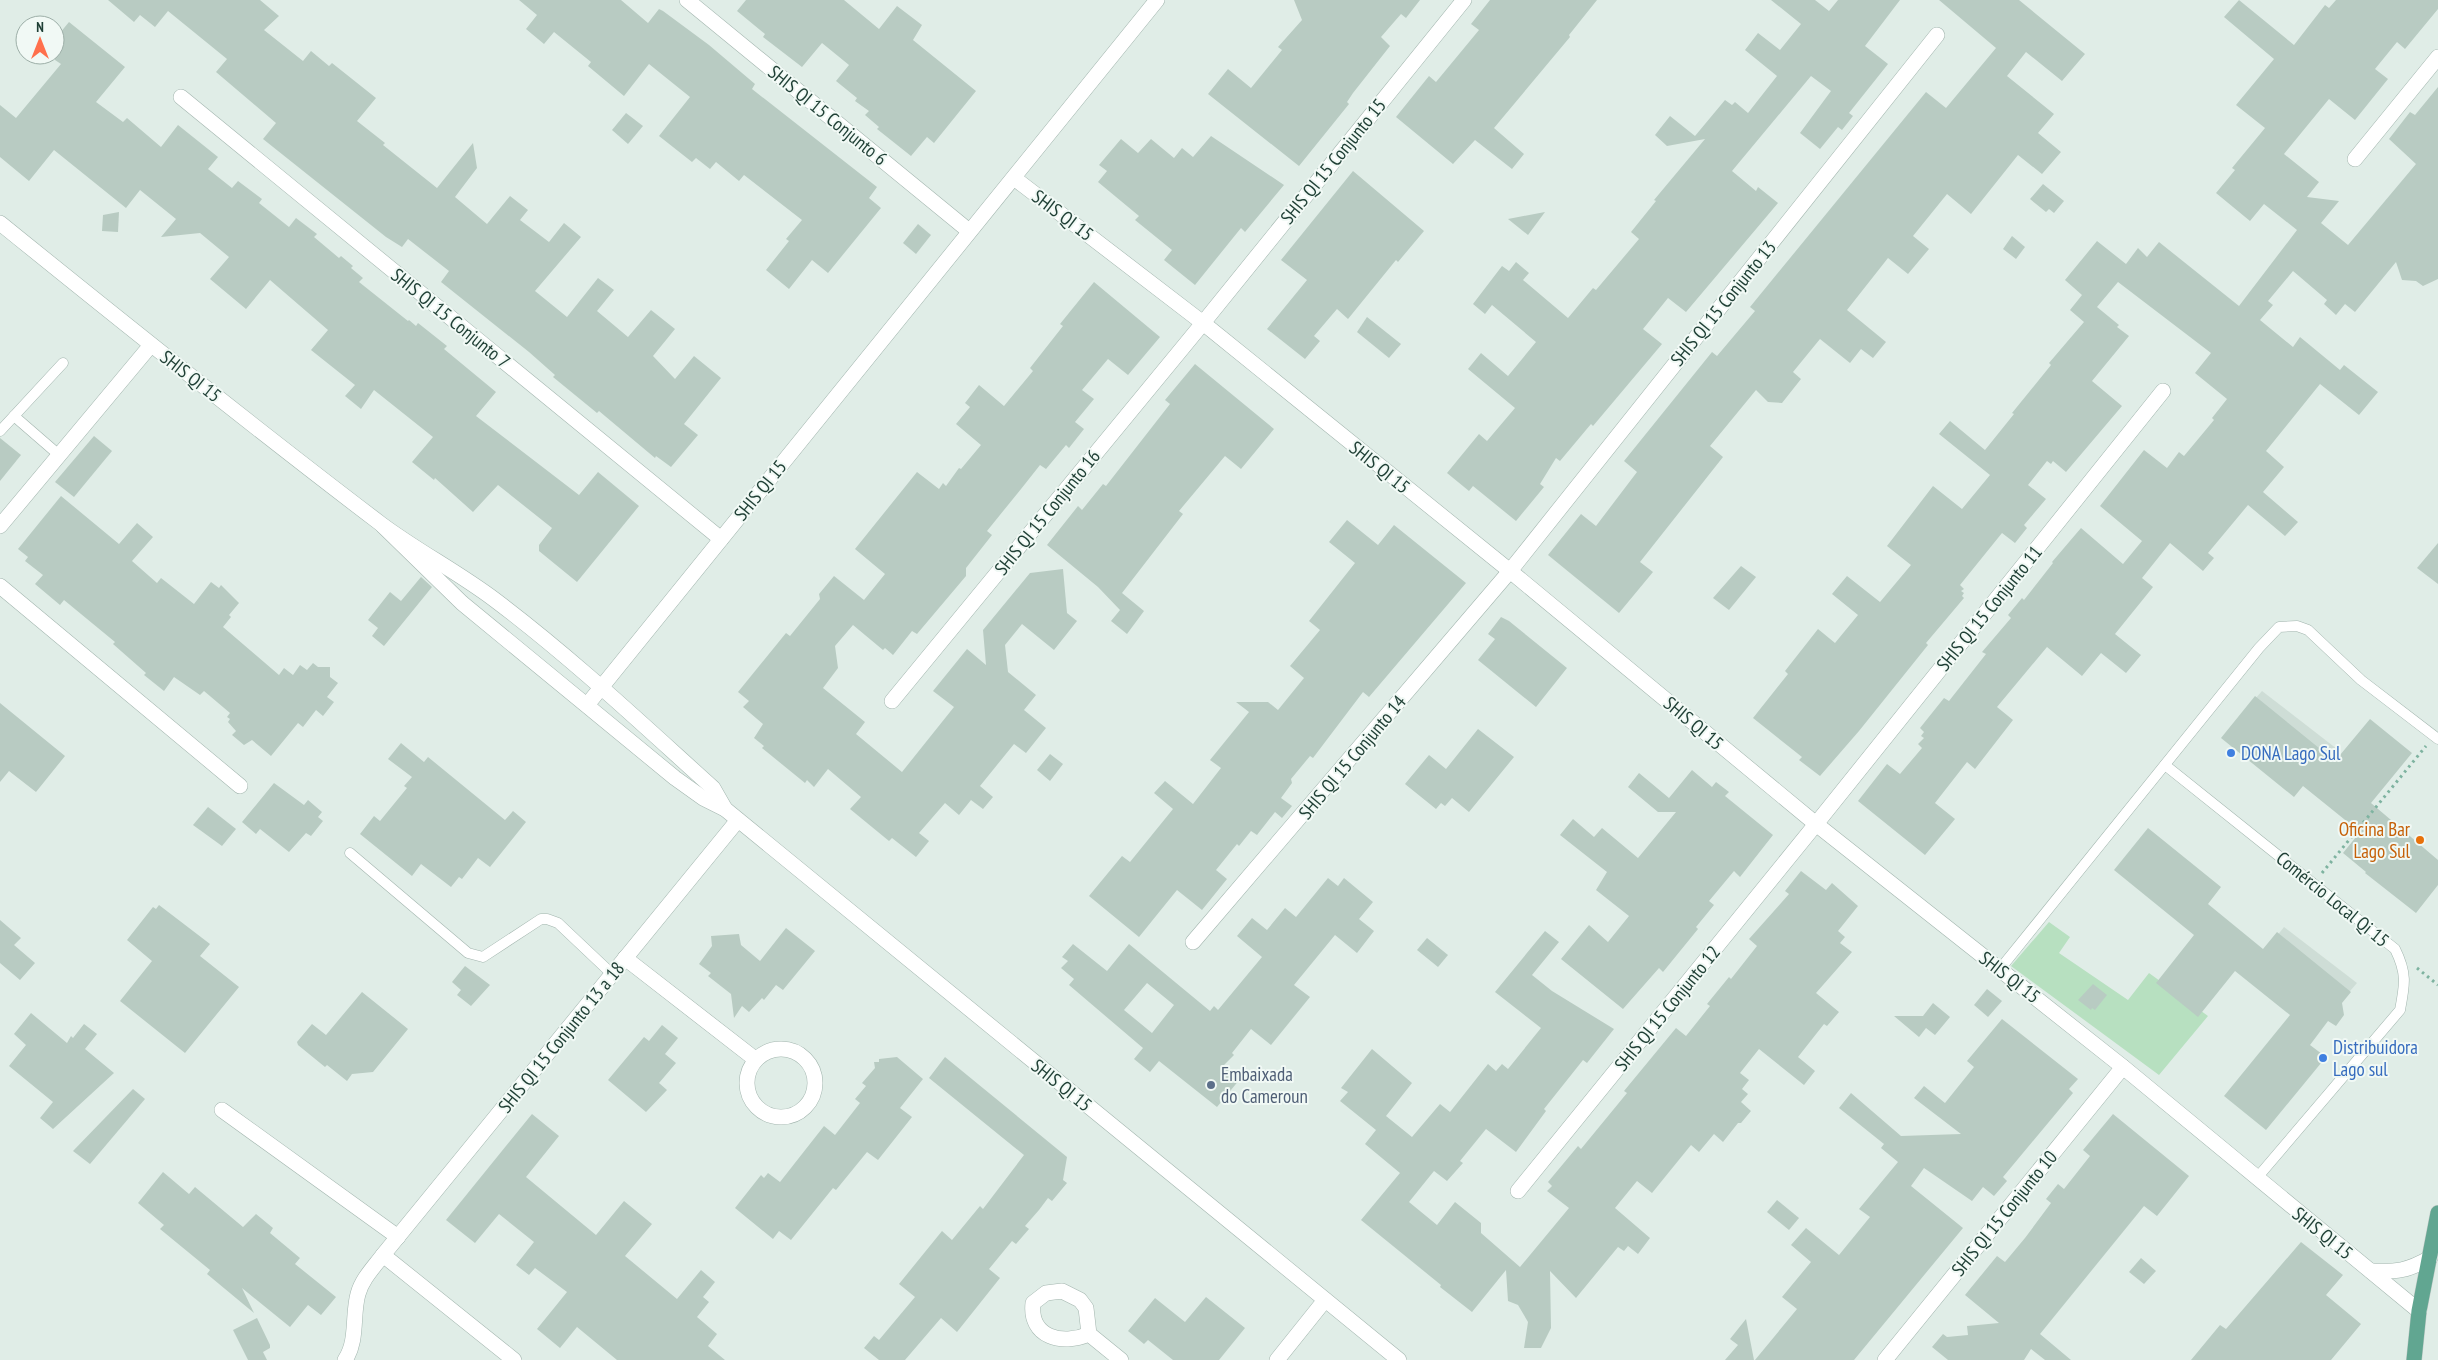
<svg xmlns="http://www.w3.org/2000/svg" width="2438" height="1360" viewBox="0 0 2438 1360" font-family="'PT Sans Narrow',sans-serif">
<style>
.built{fill:#ceddd6}
.green{fill:#b7e0c0}
.building{fill:#b8cbc2;fill-rule:evenodd}
.lines{fill:none;stroke-linecap:round;stroke-linejoin:round}
.service-casing{stroke:#a2b5ae;stroke-width:11}
.minor-casing{stroke:#a2b5ae;stroke-width:16}
.tertiary-casing{stroke:#a2b5ae;stroke-width:16}
.primary-casing{stroke:#c0c9c6;stroke-width:16}
.path{stroke:#7eb3a0;stroke-width:3;stroke-dasharray:2.5 4;stroke-linecap:butt}
.service{stroke:#fff;stroke-width:10}
.minor{stroke:#fff;stroke-width:15}
.tertiary{stroke:#fff;stroke-width:15}
.primary{stroke:#61a691;stroke-width:15}
.shop-dot{fill:#3f7fe0;stroke:#f1f9f5;stroke-width:2}
.food-dot{fill:#e8710a;stroke:#f1f9f5;stroke-width:2}
.service-dot{fill:#5c6f8a;stroke:#f1f9f5;stroke-width:2}
.labels{text-anchor:middle;dominant-baseline:central;stroke-width:4;stroke-linejoin:round;paint-order:stroke}
.street-label{font-size:19px;fill:#1f3f35;stroke:#f1f9f5}
.shop-label{font-size:19px;fill:#366cbe;stroke:#f1f9f5;text-anchor:start}
.food-label{font-size:19px;fill:#c56008;stroke:#f1f9f5;text-anchor:end}
.service-label{font-size:19px;fill:#4e5e75;stroke:#f1f9f5;text-anchor:start}
</style>
<rect width="100%" height="100%" fill="#e0ede7"/>
<g class="built">
<path d="M2262,691L2337,749L2300,786L2227,731Z"/>
<path d="M2284,927L2357,983L2318,1028L2250,970Z"/>
</g>
<path class="green" d="M2049,922L2070,937L2059,953L2128,1000L2149,973L2208,1016L2159,1075L2011,966Z"/>
<g class="building">
<path d="M108,0H260L279,16L264,30L303,61L311,51L329,66L332,63L376,98L357,121L385,143L383,145L437,188L473,143L477,168L455,197L487,224L510,196L528,210L520,220L549,242L564,223L581,237L535,291L567,317L598,278L614,290L597,311L628,337L651,310L675,329L653,356L675,379L694,356L721,378L684,424L698,435L671,467L656,456L655,458L599,411L597,413L553,377L555,375L529,352L441,282L449,271L408,239L402,247L386,237L263,139L276,123L216,72L227,59L168,11L155,27L140,15L134,22Z"/>
<path d="M519,0H621L648,23L659,9L663,11L709,45L755,84L752,89L877,187L869,198L881,208L828,273L812,260L789,289L766,270L789,241L786,239L802,220L744,175L739,181L716,162L710,169L696,158L692,162L659,136L690,97L649,64L624,96L588,66L591,62L554,32L544,44L526,29L537,15Z"/>
<path d="M746,0H844L879,29L897,6L922,25L913,40L976,91L934,143L927,137L911,156L877,129L879,127L865,115L869,111L855,101L857,98L836,81L849,65L822,43L802,67L763,37L765,34L737,11Z"/>
<path d="M1294,0H1420L1406,18L1401,14L1381,37L1390,46L1353,93L1347,102L1349,104L1299,166L1208,94L1228,69L1251,88L1282,50L1278,47L1302,20Z"/>
<path d="M1490,0H1597L1569,35L1570,37L1494,128L1524,154L1512,169L1475,140L1453,164L1396,117L1429,76L1436,82L1479,30L1471,24Z"/>
<path d="M1771,0H1815L1829,11L1838,0H1900L1865,46L1888,64L1849,113L1853,116L1842,130L1838,127L1820,149L1800,133L1831,91L1811,76L1732,171L1756,191L1758,187L1778,203L1686,312L1668,298L1643,329L1662,344L1593,426L1591,424L1560,461L1556,458L1540,484L1544,487L1516,521L1473,486L1469,491L1447,473L1479,434L1487,441L1515,408L1468,369L1481,353L1508,376L1536,342L1492,305L1485,314L1473,304L1502,266L1509,271L1516,262L1529,273L1523,280L1568,318L1593,288L1596,290L1639,239L1631,232L1656,201L1654,200L1705,139L1667,146L1655,135L1670,116L1695,136L1725,100L1732,105L1735,102L1748,113L1777,76L1745,50L1758,33L1780,50L1801,24Z"/>
<path d="M1939,0H2019L2085,54L2062,81L2026,52L2007,76L2054,114L2038,133L2061,152L2042,174L2018,155L1971,214L1947,194L1913,236L1929,249L1908,274L1888,258L1847,310L1886,342L1873,358L1861,349L1850,363L1820,339L1793,372L1801,379L1782,403L1768,402L1756,390L1710,446L1723,457L1640,562L1653,572L1619,613L1548,555L1581,514L1596,526L1637,472L1624,461L1712,352L1717,356L1755,311L1750,307L1926,92L1946,108L1996,48Z"/>
<path d="M2239,0L2294,45L2325,5L2329,8L2336,0H2438V9L2405,49L2397,42L2375,69L2388,79L2355,120L2329,99L2284,154L2319,182L2307,197L2339,201L2321,223L2348,245L2416,164L2389,139L2410,112L2415,115L2438,87V279L2423,286L2416,281L2402,280L2396,262L2355,312L2345,304L2336,315L2324,304L2327,300L2293,271L2268,301L2273,305L2260,320L2293,347L2300,337L2340,370L2344,365L2378,392L2359,415L2320,384L2266,451L2284,467L2263,492L2298,522L2285,536L2248,505L2208,553L2214,558L2203,571L2170,543L2142,578L2153,587L2115,634L2141,655L2126,673L2101,653L2082,676L2047,647L1997,707L2013,720L1975,769L1967,762L1935,803L1955,819L1925,855L1858,801L1887,764L1900,774L1922,748L1918,744L1924,738L1921,736L1924,732L1920,728L1944,698L1949,701L1986,654L1982,652L2011,618L2008,615L2022,598L2024,600L2053,563L2052,562L2081,528L2123,564L2142,541L2100,506L2144,450L2167,468L2179,452L2184,456L2214,420L2212,418L2227,399L2195,373L2211,353L2118,282L2097,307L2119,325L2117,327L2129,336L2092,381L2122,406L2066,472L2053,461L2051,464L2047,461L2028,485L2046,499L2024,525L2027,528L2015,543L2002,533L1960,585L1964,589L1961,591L1964,593L1962,596L1964,598L1926,643L1928,645L1859,731L1820,776L1799,760L1802,757L1753,718L1788,674L1785,671L1818,629L1835,643L1858,615L1832,594L1847,576L1880,602L1911,565L1887,546L1933,486L1962,509L1990,475L1939,434L1950,421L1985,450L2014,414L2012,413L2051,365L2049,363L2084,322L2070,310L2082,295L2065,280L2097,241L2126,264L2138,248L2147,257L2159,242L2239,306L2297,230L2264,204L2250,221L2216,193L2235,170L2232,168L2265,128L2236,105L2274,59L2224,17Z"/>
<path d="M69,22L125,67L96,102L123,122L127,118L161,147L178,125L218,157L208,169L232,188L238,181L262,199L259,203L289,227L296,218L317,234L314,237L339,258L341,256L353,266L351,268L363,278L359,282L408,321L409,320L416,326L418,323L447,346L444,349L496,392L476,416L579,495L598,472L639,506L577,582L539,551V545L552,528L498,485L473,512L435,478L434,480L412,462L433,437L374,390L361,409L345,396L355,385L311,350L328,330L270,280L246,309L210,279L229,257L200,233L161,237L176,219L140,190L126,208L54,150L29,181L0,157V105L16,118L61,64L55,60V39Z"/>
<path d="M626,113L643,126L628,144L612,130Z"/>
<path d="M1211,136L1284,185L1245,232L1241,228L1195,285L1164,260L1172,250L1135,220L1139,216L1098,182L1107,171L1099,165L1121,139L1138,153L1151,139L1174,158L1182,148L1193,157Z"/>
<path d="M1353,171L1424,231L1398,262L1396,260L1348,319L1337,309L1314,336L1320,341L1305,359L1267,329L1307,280L1281,260Z"/>
<path d="M2043,184L2064,201L2054,213L2049,209L2046,212L2030,199Z"/>
<path d="M119,212L118,232L102,231L103,215Z"/>
<path d="M1545,212L1528,235L1508,219Z"/>
<path d="M918,224L931,235L916,254L903,243Z"/>
<path d="M2012,236L2025,247L2016,259L2003,249Z"/>
<path d="M1094,282L1160,337L1128,375L1108,359L1082,390L1094,399L1075,422L1084,429L1069,448L1066,445L1046,469L1040,465L1025,484L987,531L992,535L966,568V576L917,634L912,631L893,655L885,648L883,650L853,625L835,646L838,668L823,688L865,722L856,734L902,772L954,707L933,691L967,649L986,665L983,630L1030,573L1063,569L1067,613L1077,621L1054,650L1022,624L1005,645L1008,672L1036,695L1024,710L1046,728L1026,753L1014,744L980,786L993,797L983,809L971,800L959,815L945,803L919,833L929,841L916,857L892,838L889,841L850,809L861,797L828,769L814,787L807,780L805,783L762,748L764,746L754,738L763,724L743,707L749,701L738,692L786,633L790,636L820,599L819,594L834,576L864,600L885,574L855,549L917,472L939,489L943,483L946,486L959,468L961,469L981,445L956,424L970,407L965,403L979,385L1004,406L1033,371L1030,368L1063,326L1060,324Z"/>
<path d="M1367,317L1401,344L1389,358L1357,332Z"/>
<path d="M1195,364L1274,429L1241,469L1225,456L1179,511L1183,514L1122,593L1144,611L1127,634L1111,621L1120,610L1098,587L1047,545L1078,506L1082,510L1103,484L1106,486L1170,404L1165,400Z"/>
<path d="M94,436L112,451L74,497L55,482Z"/>
<path d="M0,438L21,455L0,481Z"/>
<path d="M61,496L119,544L137,523L153,537L132,561L157,583L161,578L194,604L211,582L219,588L221,585L239,603L229,615L231,617L223,627L279,675L284,668L293,675L300,665L307,670L313,663L318,667H330V677L338,683L327,697L334,702L323,716L316,710L303,727L298,723L271,756L252,740L244,745L232,735L236,731L228,722L230,719L227,717L230,713L204,691L200,695L174,677L164,691L144,675L146,673L113,644L115,642L64,600L60,605L35,584L43,575L25,561L28,557L18,549Z"/>
<path d="M1347,520L1378,545L1394,525L1466,583L1369,697L1363,692L1313,758L1310,756L1291,779L1292,783L1281,798L1292,806L1282,818L1275,812L1257,835L1251,831L1239,846L1237,844L1216,870L1227,879L1202,910L1177,890L1139,937L1089,896L1122,856L1130,862L1173,809L1154,793L1165,781L1193,804L1221,768L1210,760L1249,712L1236,702H1268L1278,710L1304,678L1290,666L1320,630L1309,621L1355,563L1329,542Z"/>
<path d="M2438,543V584L2417,568Z"/>
<path d="M1741,566L1756,577L1729,610L1713,598Z"/>
<path d="M421,577L432,587L384,646L372,636L378,628L368,620L390,592L401,601Z"/>
<path d="M1501,617L1509,621L1567,668L1536,707L1478,660L1495,639L1488,634Z"/>
<path d="M2255,696L2335,761L2370,719L2412,753L2371,803L2438,860V885L2416,913L2365,873L2366,872L2343,853L2360,832L2303,786L2294,797L2221,738Z"/>
<path d="M0,703L65,756L36,792L9,771L0,782Z"/>
<path d="M1478,729L1514,757L1469,812L1452,798L1445,806L1441,803L1436,809L1405,784L1429,755L1446,769Z"/>
<path d="M401,743L424,762L428,757L505,820L513,811L526,822L490,867L478,858L462,879L459,877L451,887L421,864L412,876L360,834L374,816L380,821L407,788L404,786L412,777L388,759Z"/>
<path d="M1050,754L1063,764L1050,781L1037,770Z"/>
<path d="M1692,770L1712,787L1716,782L1729,792L1725,796L1773,835L1740,877L1734,871L1709,901L1714,905L1696,927L1698,929L1663,972L1659,968L1623,1009L1561,959L1589,925L1608,942L1629,916L1596,890L1607,872L1560,835L1573,819L1594,837L1602,828L1638,858L1676,812H1658L1628,787L1639,773L1669,798Z"/>
<path d="M274,783L304,805L308,800L322,812L318,817L323,821L311,836L306,833L289,852L260,829L256,834L242,822Z"/>
<path d="M208,807L236,829L222,846L193,825Z"/>
<path d="M2148,828L2221,887L2208,904L2263,949L2277,932L2351,992L2342,1003L2344,1015L2336,1026L2328,1021L2310,1045L2326,1057L2266,1130L2224,1096L2290,1015L2235,971L2198,1017L2156,983L2194,935L2114,870Z"/>
<path d="M1801,871L1826,890L1832,883L1858,906L1838,931L1845,937L1840,943L1852,952L1816,993L1839,1012L1827,1026L1824,1024L1798,1057L1815,1071L1804,1085L1759,1049L1740,1073L1749,1080L1742,1089L1748,1094L1741,1102L1751,1111L1741,1123H1738L1723,1142L1714,1134L1699,1152L1691,1145L1652,1193L1637,1181L1615,1208L1650,1238L1638,1254L1628,1246L1624,1251L1618,1247L1576,1298L1550,1271L1551,1328L1541,1348H1524L1528,1322L1518,1305L1508,1301L1506,1270L1472,1312L1440,1287L1441,1285L1361,1220L1400,1173L1365,1144L1376,1130L1340,1101L1348,1092L1341,1088L1372,1049L1412,1083L1386,1116L1412,1137L1440,1104L1450,1112L1488,1064L1496,1071L1502,1064L1508,1069L1541,1028L1495,992L1545,931L1559,942L1532,975L1552,991L1614,1029L1587,1063L1583,1060L1544,1109L1546,1111L1516,1152L1486,1129L1460,1161L1463,1163L1447,1181L1434,1171L1409,1202L1437,1225L1455,1202L1481,1223V1233L1520,1267L1569,1208L1547,1191L1552,1186L1548,1182L1578,1146L1581,1149L1627,1093L1624,1091L1676,1028L1686,1036L1710,1006L1707,1004L1729,977L1731,979L1757,946L1749,939L1789,894L1785,891Z"/>
<path d="M1328,878L1338,886L1344,878L1373,902L1359,919L1374,931L1357,953L1335,935L1294,985L1310,997L1271,1045L1251,1029L1232,1053L1234,1055L1223,1066L1240,1079L1217,1107L1159,1061L1150,1072L1134,1059L1143,1048L1069,985L1074,979L1061,968L1068,961L1062,957L1073,944L1107,971L1129,944L1210,1011L1214,1006L1218,1010L1262,957L1237,936L1252,918L1267,930L1285,908L1296,917ZM1147,983L1174,1005L1152,1033L1124,1010Z"/>
<path d="M159,905L210,944L200,956L239,987L185,1053L120,1001L152,961L127,940L153,907L156,909Z"/>
<path d="M0,920L21,938L14,945L35,963L20,980L0,963Z"/>
<path d="M786,928L815,951L783,990L776,985L764,1000L762,998L749,1012L742,1006L734,1018L731,994L708,976L711,973L699,964L712,946L711,936L739,934L741,945L760,961Z"/>
<path d="M1427,938L1448,955L1438,967L1417,950Z"/>
<path d="M465,966L490,985L471,1006L457,995L461,990L452,982Z"/>
<path d="M2093,984L2107,995L2095,1010L2092,1008L2091,1010L2078,1000Z"/>
<path d="M1987,989L2002,1001L1988,1017L1974,1005Z"/>
<path d="M362,992L408,1029L373,1072L352,1074L347,1081L327,1065L325,1067L298,1045L297,1042L312,1024L326,1035Z"/>
<path d="M1933,1003L1950,1017L1935,1035L1926,1028L1919,1037L1894,1016H1923Z"/>
<path d="M31,1013L67,1043L71,1036L73,1038L84,1024L97,1034L85,1049L114,1073L53,1129L40,1118L53,1102L9,1066L26,1045L14,1034Z"/>
<path d="M2002,1019L2078,1079L2069,1089L2073,1093L2003,1177L2007,1181L1994,1196L1983,1187L1972,1201L1924,1168L1911,1186L1963,1228L1854,1360H1755L1797,1309L1782,1297L1811,1262L1791,1245L1806,1228L1839,1255L1870,1217L1859,1209L1898,1162L1881,1148L1884,1144L1839,1108L1851,1093L1901,1136L1961,1134L1914,1098L1924,1086L1945,1103L1974,1067L1967,1061Z"/>
<path d="M662,1025L678,1038L665,1054L676,1063L659,1083L667,1090L646,1112L608,1080L644,1037L649,1041Z"/>
<path d="M897,1057L923,1079L900,1108L912,1117L878,1160L867,1152L836,1190L833,1188L791,1240L779,1231L773,1239L735,1208L761,1175L764,1178L768,1173L780,1182L824,1126L835,1135L860,1103L855,1099L866,1086L862,1083L875,1068L874,1062H879V1059Z"/>
<path d="M945,1057L1067,1157L1063,1180L1067,1183L1052,1201L1048,1198L1039,1210L1025,1226L1029,1229L1016,1244L1012,1241L989,1269L1000,1278L957,1332L941,1318L905,1360H879L864,1348L874,1336L879,1340L915,1297L899,1284L942,1231L952,1240L980,1206L983,1209L1024,1155L929,1078Z"/>
<path d="M133,1089L145,1099L90,1164L73,1151Z"/>
<path d="M532,1114L559,1136L526,1177L596,1235L624,1201L652,1224L625,1256L677,1299L701,1270L715,1282L703,1297L709,1302L697,1317L717,1334L708,1346L725,1360H617L577,1327L560,1348L537,1329L567,1292L535,1268L529,1275L516,1265L534,1242L499,1214L475,1243L446,1220Z"/>
<path d="M2113,1114L2189,1176L2157,1216L2144,1206L2040,1334L2071,1360H2045L2031,1349L2024,1360H1948L1932,1347L1943,1334L1947,1337L1968,1335L1967,1326L1999,1323L1965,1295L1997,1256L2005,1262L2025,1238L2051,1203L2046,1199L2058,1184L2064,1189L2090,1156L2083,1150Z"/>
<path d="M163,1172L189,1194L195,1187L243,1227L256,1214L273,1228L270,1233L300,1258L295,1264L336,1297L321,1315L308,1305L290,1327L242,1288L254,1313L207,1274L210,1270L160,1229L164,1225L138,1203Z"/>
<path d="M1777,1200L1799,1218L1789,1230L1767,1212Z"/>
<path d="M2301,1242L2343,1275L2326,1295L2361,1324L2331,1360H2191L2220,1325L2226,1329Z"/>
<path d="M2141,1258L2156,1271L2144,1284L2129,1272Z"/>
<path d="M1206,1297L1245,1328L1219,1360H1173L1148,1340L1144,1344L1128,1331L1155,1298L1185,1322Z"/>
<path d="M257,1318L270,1345V1348L263,1352L267,1360H248L233,1330Z"/>
<path d="M1746,1319L1754,1360H1725L1738,1345L1730,1339Z"/>
</g>
<g class="lines">
<defs>
<g id="service">
<path d="M14,416L59,455"/>
<path d="M0,431L63,363"/>
<path d="M2165,765L2395,949C2407,973 2405,984 2400,1010L2256,1179"/>
<path d="M350,853L468,953L483,957L541,919H547L558,923L612,974"/>
<path d="M2000,969L2259,648L2279,627L2297,626L2308,630L2361,680L2438,739"/>
</g>
<g id="minor">
<path d="M687,0L969,231"/>
<path d="M181,97L721,539"/>
<path d="M2355,159L2438,57"/>
<path d="M1014,178L1203,323L1510,571L1816,824L2123,1067L2419,1311"/>
<path d="M0,526L151,345"/>
<path d="M0,586L240,786"/>
<path d="M892,701L1203,323L1464,0"/>
<path d="M1193,942L1510,571L1937,35"/>
<path d="M625,958L755,1059"/>
<circle cx="781" cy="1083" r="34"/>
<path d="M222,1110L398,1237"/>
<path d="M1518,1191L1816,824L2163,391"/>
<path d="M383,1255L738,820"/>
<path d="M2371,1271C2397,1272 2407,1271 2430,1258"/>
<path d="M1089,1334C1062,1346 1029,1337 1033,1303L1046,1293L1062,1291L1080,1300L1086,1308L1089,1334L1121,1360"/>
<path d="M345,1360C358,1341 352,1315 358,1294C362,1279 374,1267 383,1255L514,1360"/>
<path d="M1277,1360L1325,1300"/>
<path d="M1885,1360L2123,1067"/>
</g>
<g id="tertiary">
<path d="M0,223C126,325 252,426 381,524C417,551 458,572 495,600C572,658 642,724 713,788L725,809"/>
<path d="M383,526L462,603L675,778L703,798L725,809L1399,1360"/>
<path d="M587,705L1157,0"/>
</g>
<path id="primary" d="M2414,1360L2419,1311L2438,1213"/>
</defs>
<use href="#service" class="service-casing"/>
<use href="#minor" class="minor-casing"/>
<use href="#tertiary" class="tertiary-casing"/>
<use href="#primary" class="primary-casing"/>
<g class="path">
<path d="M2322,873L2426,746"/>
<path d="M2417,968L2438,985"/>
</g>
<use href="#service" class="service"/>
<use href="#minor" class="minor"/>
<use href="#tertiary" class="tertiary"/>
<use href="#primary" class="primary"/>
</g>
<g class="shop-dot">
<circle cx="2231" cy="753" r="5"/>
<circle cx="2323" cy="1058" r="5"/>
</g>
<circle class="food-dot" cx="2420" cy="840" r="5"/>
<circle class="service-dot" cx="1211" cy="1085" r="5"/>
<g class="labels">
<g class="street-label">
<text transform="translate(828 115) rotate(39)">SHIS QI 15 Conjunto 6</text>
<text transform="translate(1333 161) rotate(-51)">SHIS QI 15 Conjunto 15</text>
<text transform="translate(1063 215) rotate(37)">SHIS QI 15</text>
<text transform="translate(1723 303) rotate(-51)">SHIS QI 15 Conjunto 13</text>
<text transform="translate(451 318) rotate(39)">SHIS QI 15 Conjunto 7</text>
<text transform="translate(191 376) rotate(38)">SHIS QI 15</text>
<text transform="translate(1380 467) rotate(39)">SHIS QI 15</text>
<text transform="translate(760 490) rotate(-51)">SHIS QI 15</text>
<text transform="translate(1047 512) rotate(-51)">SHIS QI 15 Conjunto 16</text>
<text transform="translate(1989 608) rotate(-51)">SHIS QI 15 Conjunto 11</text>
<text transform="translate(1694 723) rotate(40)">SHIS QI 15</text>
<text transform="translate(1352 757) rotate(-50)">SHIS QI 15 Conjunto 14</text>
<text transform="translate(2333 899) rotate(39)">Comércio Local Qi 15</text>
<text transform="translate(2010 977) rotate(38)">SHIS QI 15</text>
<text transform="translate(1667 1008) rotate(-51)">SHIS QI 15 Conjunto 12</text>
<text transform="translate(561 1037) rotate(-51)">SHIS QI 15 Conjunto 13 a 18</text>
<text transform="translate(1062 1085) rotate(39)">SHIS QI 15</text>
<text transform="translate(2004 1213) rotate(-51)">SHIS QI 15 Conjunto 10</text>
<text transform="translate(2323 1233) rotate(39)">SHIS QI 15</text>
</g>
<g class="shop-label">
<text x="2241" y="753">DONA Lago Sul</text>
<text x="2333" y="1047">Distribuidora<tspan x="2333" dy="22">Lago sul</tspan></text>
</g>
<g class="food-label">
<text x="2410" y="829">Oficina Bar<tspan x="2410" dy="22">Lago Sul</tspan></text>
</g>
<g class="service-label">
<text x="1221" y="1074">Embaixada<tspan x="1221" dy="22">do Cameroun</tspan></text>
</g>
</g>
<g transform="translate(40 40)"><circle r="24" fill="#f1f9f5" stroke="#9dafa8"/>
<path d="M0-4L9 19L0 12L-9 19Z" fill="#ff704c"/>
<text y="-8" font-size="14" font-weight="bold" text-anchor="middle" fill="#1f3f35">N</text>
</g>
</svg>
